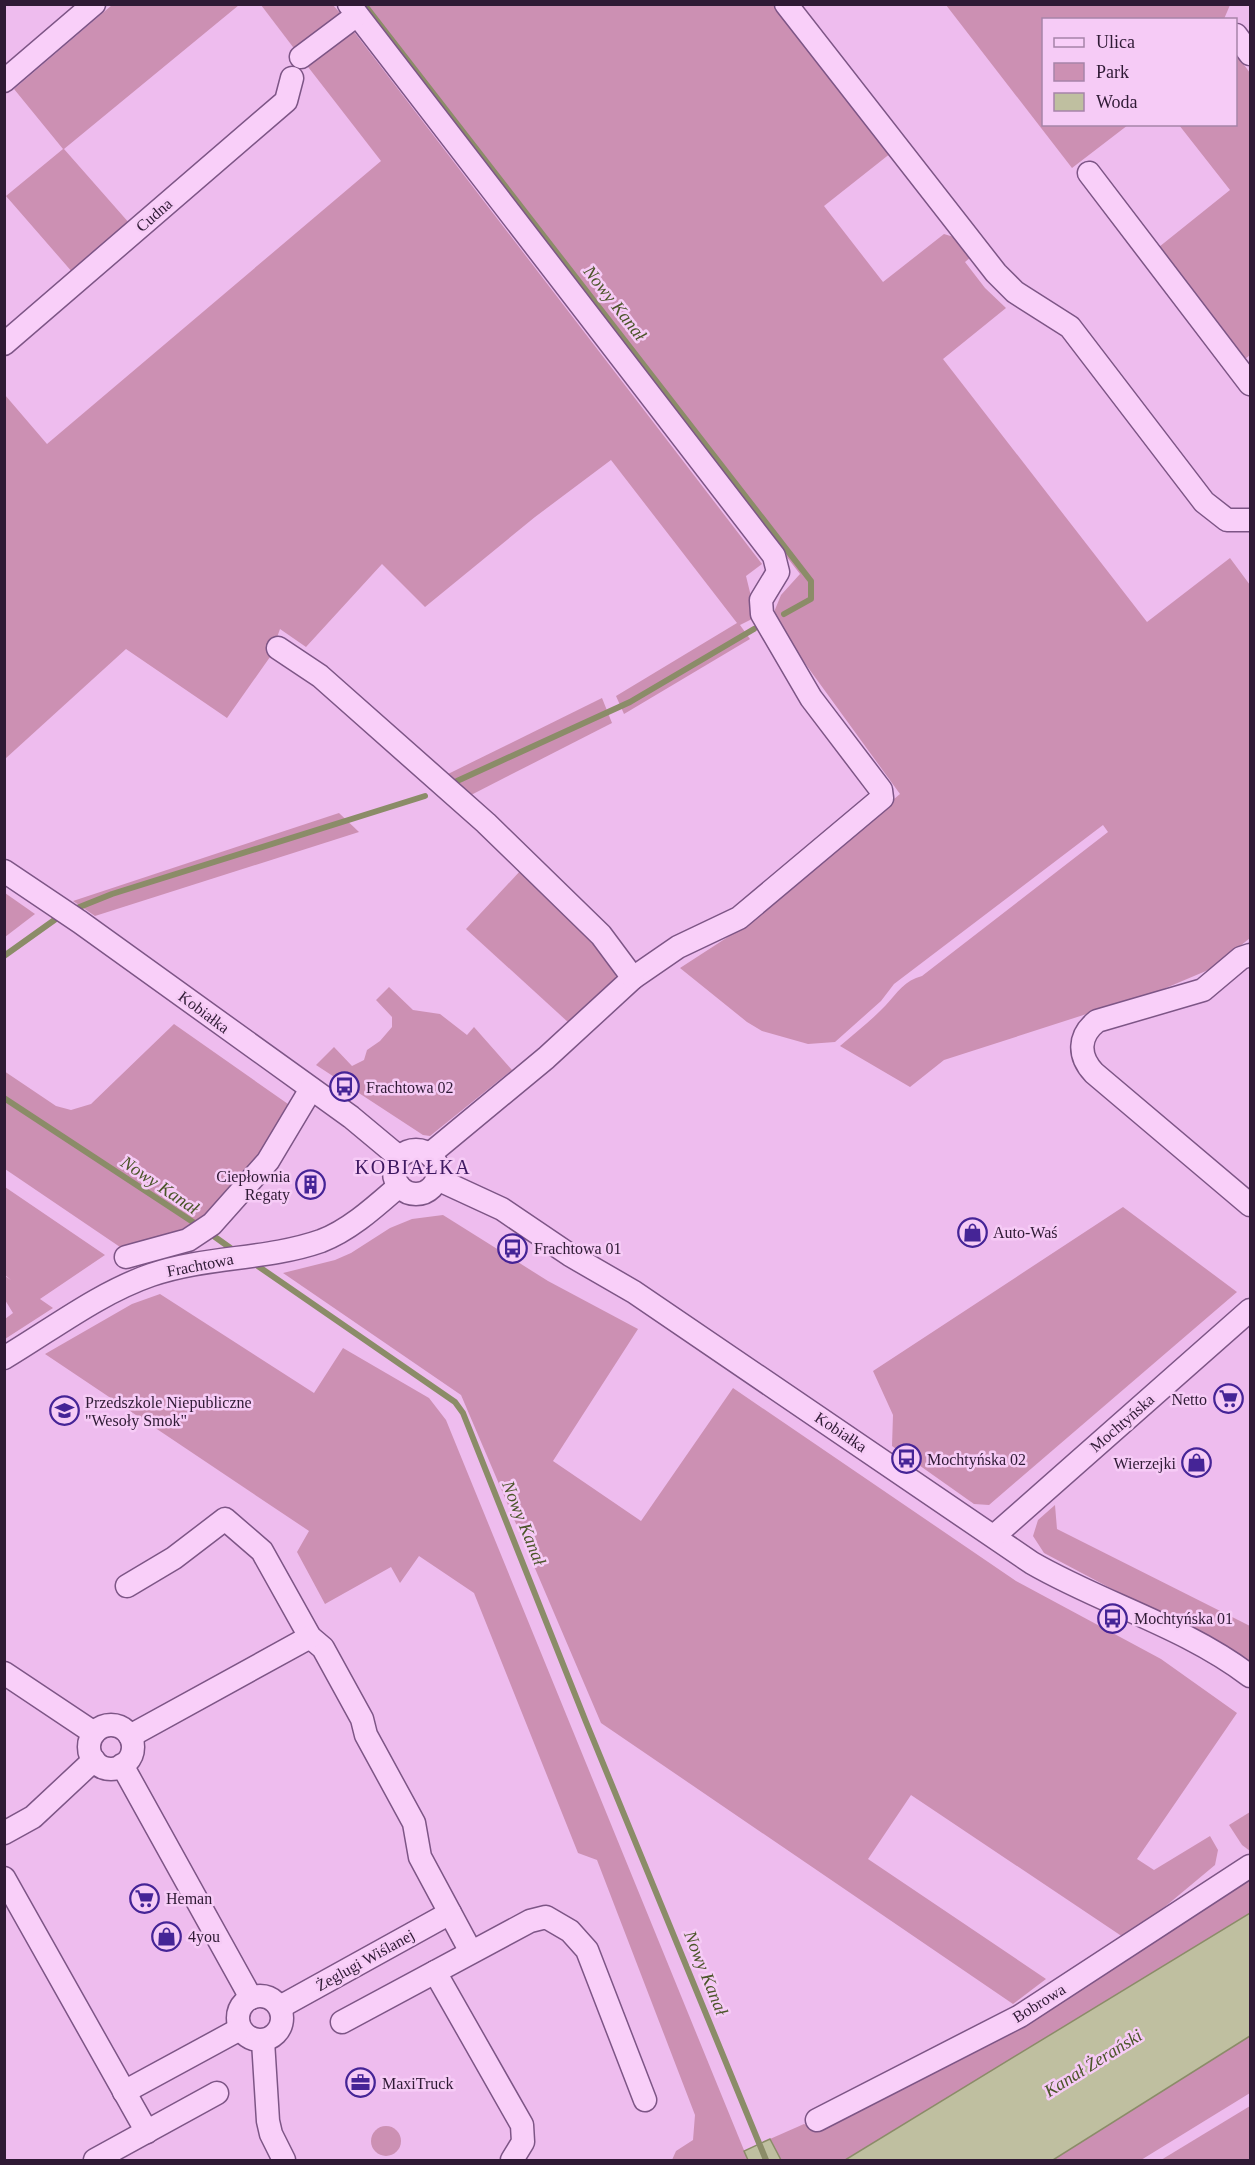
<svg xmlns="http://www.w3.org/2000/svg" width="1255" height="2165" viewBox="0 0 1255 2165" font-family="'Times New Roman',serif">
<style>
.green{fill:#cc90b3}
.water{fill:#bfbfa0;stroke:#8b8c68;stroke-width:1.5}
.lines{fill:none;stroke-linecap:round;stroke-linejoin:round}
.stream{stroke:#8b8c68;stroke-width:6}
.minor-casing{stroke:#7d5586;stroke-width:25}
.minor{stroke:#f9cff9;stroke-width:22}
.labels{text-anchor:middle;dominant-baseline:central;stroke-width:5;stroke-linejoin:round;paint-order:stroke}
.street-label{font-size:16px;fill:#2f1a35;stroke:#f6cbf6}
.poi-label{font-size:16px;fill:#2f1a35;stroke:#f6cbf6;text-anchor:start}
.water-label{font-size:18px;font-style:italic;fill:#4b5529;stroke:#f6cbf6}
.quarter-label{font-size:20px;letter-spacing:1.5px;fill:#3e1962;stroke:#f6cbf6}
</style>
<rect width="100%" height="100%" fill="#eebcee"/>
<g class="green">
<path d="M112,5H239L64,149L130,224L73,273L6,196L63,149L14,89Z"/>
<path d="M261,5H333L340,13L338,21L296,51Z"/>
<path d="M359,5H778L891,153L824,206L883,282L944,234L957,238L971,257L965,262L985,288L1006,308L943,359L1147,622L1230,558L1250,585V938L1213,968L1161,990L944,1060L910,1087L840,1046C855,1033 872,1020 886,1005C897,993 905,980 922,976L1108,832L1103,825L894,984L881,1001L835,1042L808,1044L762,1031L747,1022L680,968L734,933L900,794L788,640L774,612L781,595L800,574Z"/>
<path d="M946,5H1230L1224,19L1044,20V124L1128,125L1072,168Z"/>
<path d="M347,32L355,33L762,564L746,576L756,617L740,625L750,639L624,714L616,696L737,623L611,460L535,517L425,607L382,564L306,647L280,629L270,657L227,718L126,649L5,759V395L47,444L381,161L305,63Z"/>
<path d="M1236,54L1250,73V355L1245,359L1159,247L1230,190L1179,125L1236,124Z"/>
<path d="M602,698L612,723L471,795L448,774Z"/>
<path d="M339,813L359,832L95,916L73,901Z"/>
<path d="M522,869L608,956L616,976L612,989L569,1023L466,929Z"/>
<path d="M5,893L35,914L5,937Z"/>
<path d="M389,987L413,1010L440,1014L467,1035L474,1027L512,1070L430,1136L423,1135L316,1065L334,1047L352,1066L364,1060L367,1050L380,1041L392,1027V1017L376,1000Z"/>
<path d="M174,1024L288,1104L254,1163L204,1217L189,1228L130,1248L120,1247L5,1169L4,1071L56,1106L71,1110L91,1104Z"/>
<path d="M5,1187L105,1255L40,1299L53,1308L5,1339V1319L13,1313L5,1300V1276L11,1280L5,1275Z"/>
<path d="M1123,1207L1237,1292L989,1505L974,1504L892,1446L893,1415L873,1371Z"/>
<path d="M443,1215L548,1281L638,1329L553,1461L641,1521L733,1388L1016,1581L1161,1659L1237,1713L1137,1859L1154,1870L1210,1836L1218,1850L1215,1865L1149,1920L1123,1937L911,1795L868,1859L1046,1979L1013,2004L601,1723L461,1395L283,1273L335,1260L351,1253L390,1228L412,1219Z"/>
<path d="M160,1294L314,1393L343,1348L429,1398L446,1420L748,2160H672L676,2151L693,2140L695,2115L597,1860L578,1853L474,1593L419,1556L400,1583L391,1567L325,1604L297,1552L309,1531L45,1354L132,1304Z"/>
<path d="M1055,1505L1057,1529L1250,1626V1662L1044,1553L1033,1536L1038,1520Z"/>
<path d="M1250,1812V1851L1242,1845L1229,1825Z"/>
<path d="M1250,1875V1913L845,2160H781L770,2139L804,2124L820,2131C970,2056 1110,1965 1250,1875Z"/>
<path d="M1250,2036V2093L1141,2160H1053Z"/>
<path d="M1250,2106V2160H1161Z"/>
<circle cx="386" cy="2141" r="15"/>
</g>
<g class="water">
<path d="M1250,1913V2036L1053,2160H845Z"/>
<path d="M770,2139L781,2160H748L744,2151Z"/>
</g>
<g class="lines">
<g class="stream">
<path d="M364,4L811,581V599L784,614"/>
<path d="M457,781L630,702L754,629"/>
<path d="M72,910L112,894L425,796"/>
<path d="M4,956L60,916"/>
<path d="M4,1098L199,1226"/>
<path d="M208,1232L236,1252"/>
<path d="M252,1262L455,1402L463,1413L586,1722L766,2160"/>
</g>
<defs>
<g id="minor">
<path d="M349,4L774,556L778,572L761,600L762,614L811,698L881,790L882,798L739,918L678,947L633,978L546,1058L430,1154"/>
<path d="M786,4L996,273L1015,292L1070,327L1204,502L1227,520H1250"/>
<path d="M1236,35L1250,54"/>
<path d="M301,57L357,15"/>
<path d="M4,81L94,4"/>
<path d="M1089,173L1250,384"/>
<path d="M4,344L286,101L292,78"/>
<path d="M278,648L320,676L486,823L601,935L633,978"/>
<path d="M4,871L80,922L351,1117L399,1157"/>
<path d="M1250,955L1241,958L1203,990L1097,1021C1078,1036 1078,1056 1094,1073L1250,1205"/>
<circle cx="416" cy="1172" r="22"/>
<path d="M437,1179L502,1209L570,1255L634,1292L1032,1563C1103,1604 1184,1626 1250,1676"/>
<path d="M126,1257L188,1240L212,1224L268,1161L311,1089"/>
<path d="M4,1358C51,1330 99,1293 151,1275C206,1256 267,1260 321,1241C350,1230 376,1206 399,1186"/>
<path d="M994,1536L1250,1310"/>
<path d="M127,1586L174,1558L225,1519L262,1551L310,1637L323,1648L362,1719L366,1735L414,1823L420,1857L471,1952"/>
<path d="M4,1673L94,1733"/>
<circle cx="111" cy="1747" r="22"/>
<path d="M130,1736L310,1637"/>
<path d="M122,1765L251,1998"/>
<path d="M4,1833L33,1817L94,1760"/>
<path d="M4,1878L147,2132"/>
<path d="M435,1972L522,2125L523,2142L512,2160"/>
<circle cx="260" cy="2018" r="22"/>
<path d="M280,2007L450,1913"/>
<path d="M342,2022L530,1921L546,1917L570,1931L587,1950L645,2100"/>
<path d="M263,2041L268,2121L271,2134L284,2160"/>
<path d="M124,2092L240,2029"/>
<path d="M817,2120L1020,2016L1250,1866"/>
<path d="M95,2160L217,2093"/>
</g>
</defs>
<use href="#minor" class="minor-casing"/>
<use href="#minor" class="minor"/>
</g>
<defs>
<symbol id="bus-ring" viewBox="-11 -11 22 22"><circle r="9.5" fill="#f6cbf6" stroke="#452496" stroke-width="1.5"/><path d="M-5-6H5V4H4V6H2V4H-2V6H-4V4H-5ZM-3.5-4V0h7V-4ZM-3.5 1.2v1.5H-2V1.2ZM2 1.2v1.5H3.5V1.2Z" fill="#452496"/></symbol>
<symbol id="building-ring" viewBox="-11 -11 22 22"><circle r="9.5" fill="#f6cbf6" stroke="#452496" stroke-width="1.5"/><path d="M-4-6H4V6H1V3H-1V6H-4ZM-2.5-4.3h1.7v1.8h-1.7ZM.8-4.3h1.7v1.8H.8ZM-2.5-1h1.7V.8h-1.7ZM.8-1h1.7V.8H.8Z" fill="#452496"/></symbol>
<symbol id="shop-ring" viewBox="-11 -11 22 22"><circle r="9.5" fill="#f6cbf6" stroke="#452496" stroke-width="1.5"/><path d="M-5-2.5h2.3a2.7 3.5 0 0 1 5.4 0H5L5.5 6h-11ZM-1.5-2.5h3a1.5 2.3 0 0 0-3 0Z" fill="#452496"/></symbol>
<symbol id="supermarket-ring" viewBox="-11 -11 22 22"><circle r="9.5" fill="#f6cbf6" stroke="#452496" stroke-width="1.5"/><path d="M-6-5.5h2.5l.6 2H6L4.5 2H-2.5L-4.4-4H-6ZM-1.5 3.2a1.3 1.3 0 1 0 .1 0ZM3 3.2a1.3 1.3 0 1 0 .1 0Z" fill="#452496"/></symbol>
<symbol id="school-ring" viewBox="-11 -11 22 22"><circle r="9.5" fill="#f6cbf6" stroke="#452496" stroke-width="1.5"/><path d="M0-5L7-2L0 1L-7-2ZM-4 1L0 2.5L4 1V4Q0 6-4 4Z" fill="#452496"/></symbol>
<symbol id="office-ring" viewBox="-11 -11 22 22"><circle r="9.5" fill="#f6cbf6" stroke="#452496" stroke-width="1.5"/><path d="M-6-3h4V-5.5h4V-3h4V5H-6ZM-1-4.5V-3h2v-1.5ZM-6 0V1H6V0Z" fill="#452496"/></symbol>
</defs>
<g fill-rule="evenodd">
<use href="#bus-ring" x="328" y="1070" width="33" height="33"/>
<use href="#building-ring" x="294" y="1168" width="33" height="33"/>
<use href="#shop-ring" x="956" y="1216" width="33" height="33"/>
<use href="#bus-ring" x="496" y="1232" width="33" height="33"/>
<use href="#supermarket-ring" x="1212" y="1382" width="33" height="33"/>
<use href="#school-ring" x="48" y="1394" width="33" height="33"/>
<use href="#bus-ring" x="890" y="1442" width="33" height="33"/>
<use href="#shop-ring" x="1180" y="1446" width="33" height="33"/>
<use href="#bus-ring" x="1096" y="1602" width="33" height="33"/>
<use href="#supermarket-ring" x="128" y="1882" width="33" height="33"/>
<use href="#shop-ring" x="150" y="1920" width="33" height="33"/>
<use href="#office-ring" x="344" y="2066" width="33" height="33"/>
</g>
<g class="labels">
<g class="street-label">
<text transform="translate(154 215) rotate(-41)">Cudna</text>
<text transform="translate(204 1012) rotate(37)">Kobiałka</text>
<text transform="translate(200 1265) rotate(-11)">Frachtowa</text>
<text transform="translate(1122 1423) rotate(-41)">Mochtyńska</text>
<text transform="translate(841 1432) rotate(34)">Kobiałka</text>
<text transform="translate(365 1960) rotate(-29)">Żeglugi Wiślanej</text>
<text transform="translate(1039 2003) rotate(-32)">Bobrowa</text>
</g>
<g class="poi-label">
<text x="366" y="1087">Frachtowa 02</text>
<text x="290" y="1176" text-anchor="end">Ciepłownia<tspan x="290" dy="18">Regaty</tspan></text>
<text x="993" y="1232">Auto-Waś</text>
<text x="534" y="1248">Frachtowa 01</text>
<text x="1207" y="1399" text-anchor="end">Netto</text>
<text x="85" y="1402">Przedszkole Niepubliczne<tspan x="85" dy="18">"Wesoły Smok"</tspan></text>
<text x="927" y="1459">Mochtyńska 02</text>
<text x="1176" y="1463" text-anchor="end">Wierzejki</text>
<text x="1134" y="1618">Mochtyńska 01</text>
<text x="166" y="1898">Heman</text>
<text x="188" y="1936">4you</text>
<text x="382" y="2083">MaxiTruck</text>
</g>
<g class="water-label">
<text transform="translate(615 303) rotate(52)">Nowy Kanał</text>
<text transform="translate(160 1185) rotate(34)">Nowy Kanał</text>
<text transform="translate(524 1523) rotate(68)">Nowy Kanał</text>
<text transform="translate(706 1973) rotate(68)">Nowy Kanał</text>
<text transform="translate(1093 2063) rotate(-32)">Kanał Żerański</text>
</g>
<g class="quarter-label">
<text x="413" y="1167">KOBIAŁKA</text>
</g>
</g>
<rect width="1255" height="2165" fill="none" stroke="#2f1a35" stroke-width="12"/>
<rect x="1042" y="18" width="195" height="108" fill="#f6cbf6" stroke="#a684a9" stroke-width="1.5"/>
<rect x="1054" y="38" width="30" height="9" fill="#f9cff9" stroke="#a684a9" stroke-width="1.5"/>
<text x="1096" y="48" font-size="18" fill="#2f1a35">Ulica</text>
<rect x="1054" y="63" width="30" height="18" fill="#cc90b3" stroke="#a684a9" stroke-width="1.5"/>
<text x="1096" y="78" font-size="18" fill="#2f1a35">Park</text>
<rect x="1054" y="93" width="30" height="18" fill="#bfbfa0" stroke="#a684a9" stroke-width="1.5"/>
<text x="1096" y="108" font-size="18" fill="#2f1a35">Woda</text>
</svg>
